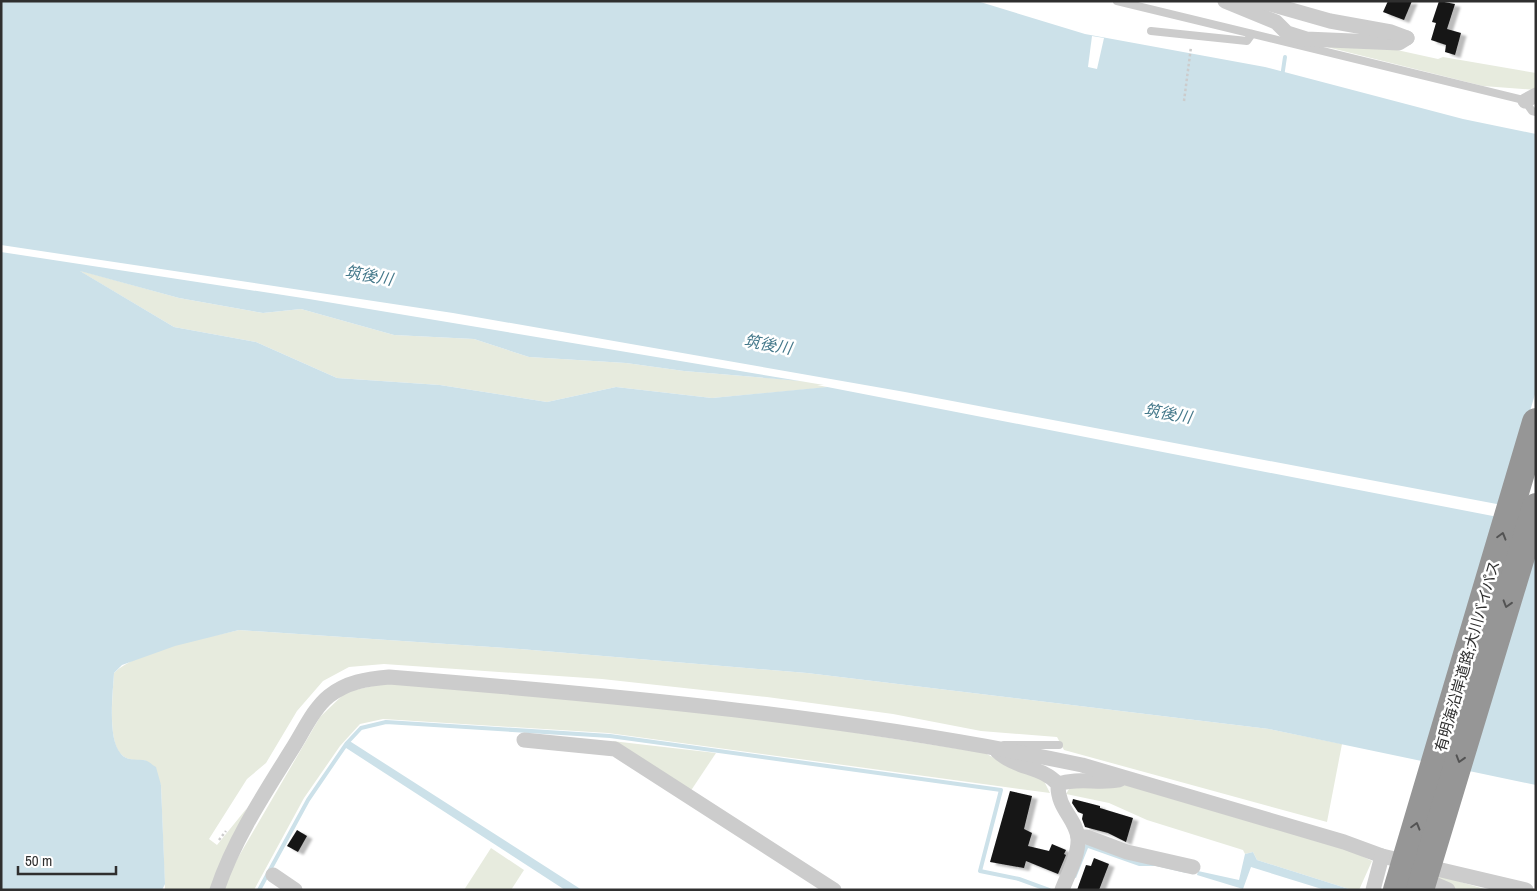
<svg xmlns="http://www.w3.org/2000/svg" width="1537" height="891" viewBox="0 0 1537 891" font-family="'Archivo Narrow','Noto Sans JP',sans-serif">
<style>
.green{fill:#e7ebde}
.water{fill:#cce1e9;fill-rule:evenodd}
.pier{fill:#fff}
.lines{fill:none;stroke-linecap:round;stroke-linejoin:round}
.stream{stroke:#cce1e9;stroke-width:4}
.building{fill:#161616;filter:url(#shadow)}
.path{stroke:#ccc;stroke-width:2.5;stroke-dasharray:2.5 2.5;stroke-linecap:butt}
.lane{stroke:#ccc;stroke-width:8}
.street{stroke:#ccc;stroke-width:15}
.highway-bridge{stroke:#969696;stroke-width:28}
.oneway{stroke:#535353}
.labels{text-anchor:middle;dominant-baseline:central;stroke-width:5;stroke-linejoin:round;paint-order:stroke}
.street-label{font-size:15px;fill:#2f2f2f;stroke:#fff}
.water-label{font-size:16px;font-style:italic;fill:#44788a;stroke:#fff}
</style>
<defs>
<filter id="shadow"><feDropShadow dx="5.5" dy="3" stdDeviation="1" flood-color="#0004"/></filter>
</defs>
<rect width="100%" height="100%" fill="#fff"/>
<g class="green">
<path d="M1323,46L1397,50L1438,59L1443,57L1536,73V90L1483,86Z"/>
<path d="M78,270L179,298L263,313L301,309L394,335L474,339L529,357L626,363L684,371L853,385L712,398L616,387L547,402L440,385L337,378L256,342L174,327Z"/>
<path d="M239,630L520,649L807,673L1269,729L1342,744L1327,822L1064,750L1057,737L981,731L893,714L767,697L602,679L384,664L349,667L323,681L297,711L266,763L247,779L209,839L217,845L247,808L210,890H165L161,785L145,760C137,760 128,761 122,755C107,743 113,691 114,673C137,650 206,638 239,630Z"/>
<path d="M386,683L600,700L768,719L985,753L1012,768L1043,779L1050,793L608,733L383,719L360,724L340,746L304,798L254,890H223L225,880L320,717L346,692Z"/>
<path d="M612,741L716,753L690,792Z"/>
<path d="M1125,783L1348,849L1372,861L1359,890H1352L1257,860L1253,852L1245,854L1243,850L1147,820L1109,803L1066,794L1072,784Z"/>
<path d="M491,848L524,870L511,890H464Z"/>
<path d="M1437,875L1488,890H1429Z"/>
</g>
<g class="water">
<path d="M1,1H977L1085,34L1265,67L1463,119L1536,134V785L1269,729L807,673L520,649L239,630L175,646L122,665L114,673C113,692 107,739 121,754C127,761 135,759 143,760C148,760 152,765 156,767L161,785L165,884L162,890H1ZM80,271L179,298L263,313L301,309L394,335L474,339L529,357L626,363L684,371L848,385L712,398L616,387L547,402L440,385L337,378L256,342L174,327Z"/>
<path d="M348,740L582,890H565L343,746Z"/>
<path d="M1086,843L1187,869L1186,873L1156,866H1139L1088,848L1076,878L1073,877Z"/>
<path d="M1253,852L1257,860L1352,890H1325L1251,867L1243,889L1197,875L1198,871L1239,880L1245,854Z"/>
</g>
<g class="pier">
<path d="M1092,36L1104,38L1097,69L1088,67Z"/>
<path d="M1,245L453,313L905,392L1502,505L1536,391V529L1498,517L817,385H824L309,299L1,252Z"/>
</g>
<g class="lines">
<g class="stream">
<path d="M1282,77L1285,57"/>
<path d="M259,890L308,800L347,743L361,728L386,722L610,736L1001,790L980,871L1019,879L1049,890"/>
</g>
</g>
<g class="building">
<path d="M1388,1H1412L1404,20L1383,12Z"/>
<path d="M1439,1L1455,4L1447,29L1461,33L1455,55L1445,52L1446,45L1431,40L1436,23L1432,22Z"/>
<path d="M1010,791L1032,796L1024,829L1032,833L1028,846L1049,851L1052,844L1066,850L1064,854L1066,855L1058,874L1026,861L1024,868L990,862Z"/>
<path d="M1073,799L1100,806V808L1133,818L1126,842L1108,833L1085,827L1082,819L1083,814L1078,812L1072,803Z"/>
<path d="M297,830L307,836L298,852L287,846Z"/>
<path d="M1094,858L1109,864L1099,890H1077L1086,865L1091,866Z"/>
</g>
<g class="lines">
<g class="path">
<path d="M1184,101L1191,47"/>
<path d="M219,840L226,831"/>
</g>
<g class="lane">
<path d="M1117,1L1528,101"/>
<path d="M1151,31L1247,41L1252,34"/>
<path d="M1525,101L1532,111L1536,112"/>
<path d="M1004,745H1059"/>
</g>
<g class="street">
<path d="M1225,1L1276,22L1287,33L1306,39L1399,43L1407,38"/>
<path d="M1231,2H1263L1330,21L1391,32L1407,38"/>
<path d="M1525,101L1536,95"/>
<path d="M524,740L615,749L834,890"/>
<path d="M997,751C1016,769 1042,766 1058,784C1057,809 1076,818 1078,838C1079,855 1068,874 1062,890"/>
<path d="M1058,784C1078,777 1098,784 1119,780"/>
<path d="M1078,837H1087L1127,852L1193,867"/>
<path d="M273,875L295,890"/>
<path d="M1418,877L1448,890"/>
<path d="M217,890C234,839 266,791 294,746C304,730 314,708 329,696C347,682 366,679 389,677C621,696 853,717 1082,765L1344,842L1382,856L1526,890"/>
<path d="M1373,890L1382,856"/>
</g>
<g class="highway-bridge">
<path d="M1397,890L1536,422"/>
<path d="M1420,890L1536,507"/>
</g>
</g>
<defs><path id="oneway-chevron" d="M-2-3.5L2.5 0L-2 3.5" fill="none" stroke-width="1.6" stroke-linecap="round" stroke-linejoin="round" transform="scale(1.25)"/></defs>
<g class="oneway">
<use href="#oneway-chevron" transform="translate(1502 536) rotate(-74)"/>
<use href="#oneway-chevron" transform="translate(1507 604) rotate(107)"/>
<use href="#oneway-chevron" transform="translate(1460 759) rotate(107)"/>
<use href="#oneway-chevron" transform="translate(1416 826) rotate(-74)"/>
</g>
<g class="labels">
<g class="street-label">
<text transform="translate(1467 656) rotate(-74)">有明海沿岸道路;大川バイパス</text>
</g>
<g class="water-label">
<text transform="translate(369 275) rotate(10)">筑後川</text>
<text transform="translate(768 344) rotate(10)">筑後川</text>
<text transform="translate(1168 413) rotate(10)">筑後川</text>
</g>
</g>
<rect width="1537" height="891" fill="none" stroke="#2f2f2f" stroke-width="5"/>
<path d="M18 866v8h98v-8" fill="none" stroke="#2f2f2f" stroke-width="2.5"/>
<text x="25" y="866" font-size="15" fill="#2f2f2f" stroke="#ffffff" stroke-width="4" paint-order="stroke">50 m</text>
</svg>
